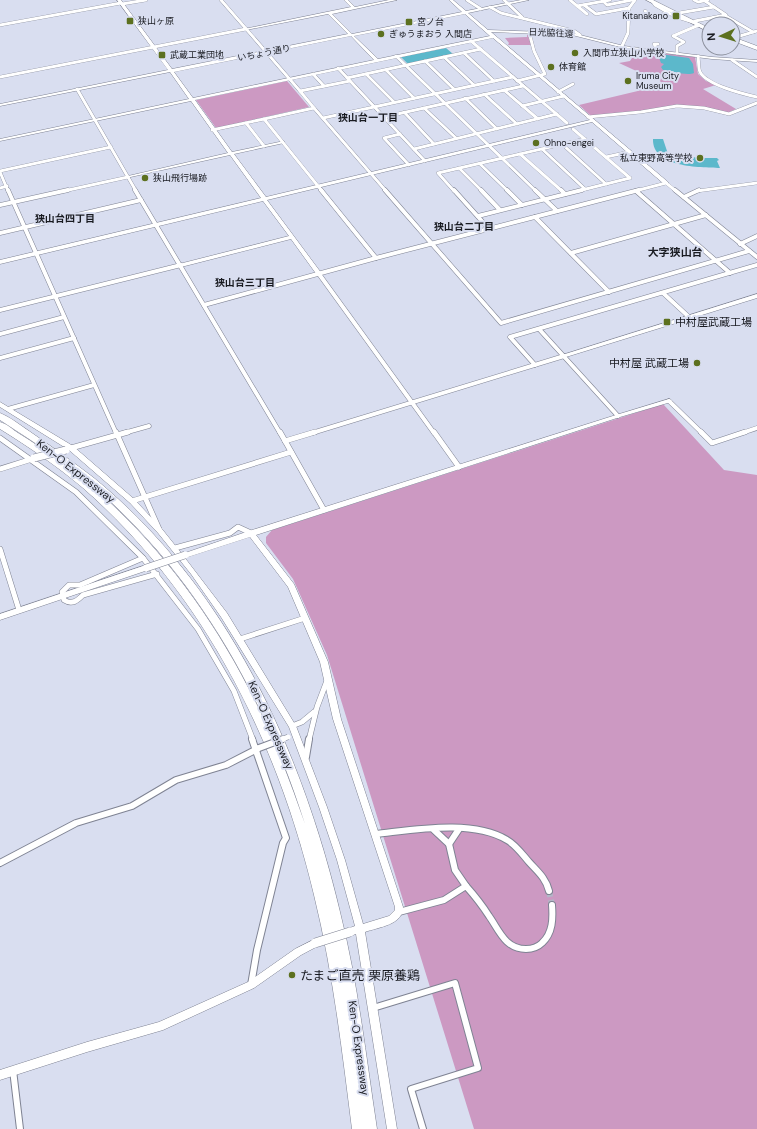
<svg xmlns="http://www.w3.org/2000/svg" width="757" height="1129" viewBox="0 0 757 1129" font-family="'DM Sans','Noto Sans JP',sans-serif">
<style>
.green{fill:#cc99c2}
.water{fill:#5cb8cb}
.lines{fill:none;stroke-linecap:round;stroke-linejoin:round}
.street-tunnel{stroke:#b3b7c7;stroke-width:6;stroke-dasharray:6 3;stroke-linecap:butt}
.street-far3-casing{stroke:#7f8393;stroke-width:3.5}
.street-far2-casing{stroke:#7f8393;stroke-width:5}
.street-far1-casing{stroke:#7f8393;stroke-width:6}
.street-casing{stroke:#7f8393;stroke-width:8}
.secondary-casing{stroke:#7f8393;stroke-width:1}
.highway-casing{stroke:#7f8393;stroke-width:1}
.street-far3{stroke:#fff;stroke-width:3}
.street-far2{stroke:#fff;stroke-width:4}
.street-far1{stroke:#fff;stroke-width:5}
.street{stroke:#fff;stroke-width:6}
.secondary{fill:#fff;fill-rule:evenodd}
.highway{fill:#fff;fill-rule:evenodd}
.street-bridge-far1-casing{stroke:#7f8393;stroke-width:6;stroke-linecap:butt}
.street-bridge-casing{stroke:#7f8393;stroke-width:8;stroke-linecap:butt}
.secondary-bridge-far1-casing{stroke:#7f8393;stroke-width:8;stroke-linecap:butt}
.secondary-bridge-casing{stroke:#7f8393;stroke-width:10;stroke-linecap:butt}
.street-bridge-far1{stroke:#fff;stroke-width:5}
.street-bridge{stroke:#fff;stroke-width:6}
.secondary-bridge-far1{stroke:#fff;stroke-width:7}
.secondary-bridge{stroke:#fff;stroke-width:9}
.poi-dot{fill:#5c701f;stroke:#d9def0;stroke-width:1.5}
.labels{text-anchor:middle;dominant-baseline:central;stroke-width:4;stroke-linejoin:round;paint-order:stroke}
.far-poi-label{font-size:9px;fill:#191b21;stroke:#d9def0;text-anchor:start}
.far-street-label{font-size:9px;fill:#191b21;stroke:#d9def0}
.far-neighbourhood-label{font-size:10px;font-weight:bold;fill:#191b21;stroke:#d9def0}
.far-quarter-label{font-size:11px;font-weight:bold;fill:#191b21;stroke:#d9def0}
.poi-label{font-size:11px;fill:#191b21;stroke:#d9def0;text-anchor:start}
.street-label{font-size:11px;fill:#191b21;stroke:#d9def0}
.near-poi-label{font-size:13px;fill:#191b21;stroke:#d9def0;text-anchor:start}
</style>
<rect width="100%" height="100%" fill="#d9def0"/>
<g class="green">
<path d="M527,35H528L531,45H508L509,43L505,38L527,37Z"/>
<path d="M637,50L695,57L698,74L706,81L716,85L703,89L736,109L727,113L704,108L677,105L640,112L591,116L579,105L663,85L657,77L651,75H645L619,63L630,61Z"/>
<path d="M287,81L309,107L216,128L196,100Z"/>
<path d="M663,404L724,470L757,475V1129H474L327,655L293,579L266,543V537L272,530Z"/>
</g>
<g class="water">
<path d="M446,48L453,54L408,64L401,57Z"/>
<path d="M660,54L689,58L693,64L694,73C687,76 671,71 663,70L661,67L664,64L661,63L658,55Z"/>
<path d="M653,139H663L668,154L700,158H717L719,160L717,161L720,168C700,167 652,168 653,139Z"/>
</g>
<g class="lines">
<path class="street-tunnel" d="M549,891L552,905"/>
<defs>
<g id="street-far3">
<path d="M221,0L300,91"/>
<path d="M467,0L481,9"/>
<path d="M504,0L522,17"/>
<path d="M570,0L587,14"/>
<path d="M694,0L698,2L708,0"/>
<path d="M603,1L607,5L632,0"/>
<path d="M653,2L655,5L674,16L693,22"/>
<path d="M122,4L146,0"/>
<path d="M584,5L596,14L629,8"/>
<path d="M577,6L610,0"/>
<path d="M490,7L501,13L574,31L580,35"/>
<path d="M645,11L656,17L667,12"/>
<path d="M679,13L714,7"/>
<path d="M724,15L753,32"/>
<path d="M695,21L726,15L705,1"/>
<path d="M0,25L121,3"/>
<path d="M733,38L757,31"/>
<path d="M471,41L567,123"/>
<path d="M658,44H654L658,51"/>
<path d="M622,46L628,33L629,8L635,0"/>
<path d="M464,53L494,81"/>
<path d="M677,53V46L684,42L673,36L699,25"/>
<path d="M396,56L536,191"/>
<path d="M698,56C699,61 698,67 700,72C707,85 743,94 757,97"/>
<path d="M444,57L474,85"/>
<path d="M732,60L757,77"/>
<path d="M425,61L454,89"/>
<path d="M338,68L425,161"/>
<path d="M386,70L414,98"/>
<path d="M313,74L324,86"/>
<path d="M366,74L394,102"/>
<path d="M0,77L246,29"/>
<path d="M347,78L481,49"/>
<path d="M517,81L545,74L534,51L529,32"/>
<path d="M77,89L136,191"/>
<path d="M504,90L538,119"/>
<path d="M558,92L573,84"/>
<path d="M484,94L517,124"/>
<path d="M465,98L497,129"/>
<path d="M522,106L564,96"/>
<path d="M314,108L386,191"/>
<path d="M424,108L456,138"/>
<path d="M404,112L434,144"/>
<path d="M384,117L523,86"/>
<path d="M588,117L641,112L677,106L704,108L729,114L757,103"/>
<path d="M323,118L513,77"/>
<path d="M246,123L264,146"/>
<path d="M573,129L630,178"/>
<path d="M212,130L264,119"/>
<path d="M400,134L384,138L409,165"/>
<path d="M562,144L606,184"/>
<path d="M414,149L557,114"/>
<path d="M542,149L585,189"/>
<path d="M520,154L562,191"/>
<path d="M606,157L629,152"/>
<path d="M480,164L508,191"/>
<path d="M459,168L482,191"/>
<path d="M0,171L111,147"/>
<path d="M0,172L8,191"/>
<path d="M0,188L7,186"/>
<path d="M64,191L128,177"/>
<path d="M322,191L264,119L314,108L300,91L350,81"/>
<path d="M454,191L438,173L585,139"/>
<path d="M578,191L630,178"/>
<path d="M635,191L666,183L676,191"/>
<path d="M697,191L757,183"/>
</g>
<g id="street-far2">
<path d="M8,190L116,433"/>
<path d="M135,190L280,433"/>
<path d="M321,190L376,258"/>
<path d="M385,190L501,323L749,251"/>
<path d="M454,190L489,229"/>
<path d="M481,190L500,210"/>
<path d="M507,190L522,205"/>
<path d="M535,190L557,211"/>
<path d="M561,190L565,194"/>
<path d="M675,190L757,257"/>
<path d="M636,191L730,273"/>
<path d="M684,197L699,190"/>
<path d="M0,205L68,190"/>
<path d="M478,216L582,190"/>
<path d="M535,217L609,292"/>
<path d="M0,233L141,200"/>
<path d="M740,244L757,236"/>
<path d="M571,253L706,215"/>
<path d="M319,274L434,433"/>
<path d="M663,293L689,317"/>
<path d="M204,305L376,258L639,190"/>
<path d="M0,310L181,265"/>
<path d="M539,329L618,416"/>
<path d="M0,334L64,317"/>
<path d="M0,358L74,338"/>
<path d="M535,365L510,337L757,265"/>
<path d="M669,401L702,433"/>
<path d="M8,409L94,385"/>
<path d="M124,433L149,426"/>
<path d="M312,433L564,356"/>
<path d="M742,433L757,428"/>
</g>
<g id="street-far1">
<path d="M116,432L159,529"/>
<path d="M280,432L324,510"/>
<path d="M434,432L459,467"/>
<path d="M701,432L712,443L745,432"/>
<path d="M0,438L76,492L143,558L198,629L234,691L253,740"/>
<path d="M285,441L315,432"/>
<path d="M71,448L128,432"/>
<path d="M0,469L32,459"/>
<path d="M132,501L291,452"/>
<path d="M175,548L230,533L238,527L251,533"/>
<path d="M0,549L19,610"/>
<path d="M143,558L80,585H69L62,592L64,600C72,605 77,601 83,595L157,574"/>
<path d="M240,639L305,618"/>
<path d="M292,726L302,722L314,712"/>
<path d="M309,740L317,707L328,678"/>
</g>
<g id="street">
<path d="M306,757L309,739"/>
<path d="M434,830L449,844L455,870L466,886"/>
<path d="M375,834C414,830 472,819 507,840C516,845 522,854 529,862C537,871 546,878 549,891"/>
<path d="M449,844L459,829"/>
<path d="M0,863L76,823L132,806L176,780L226,765L259,748"/>
<path d="M399,912L444,900L466,886C474,895 482,905 489,916C499,930 505,949 526,949C532,949 538,947 542,943C553,933 553,918 552,905"/>
<path d="M251,985L257,950L283,843L286,838L252,739"/>
<path d="M373,1008L455,983L478,1068L411,1089L423,1129"/>
<path d="M13,1070L20,1129"/>
</g>
<g id="secondary">
<path d="M117,0H121L172,69L348,34L328,14L246,30L244,29L351,7L344,0H348L355,7L389,0H397L332,14L352,34L462,12L449,0H453L466,11L521,0H529L468,13L488,30L572,33L624,46L712,57L757,60V62L712,59L624,48L572,35L491,32L668,182V184H664L592,122L267,200L322,274L319,276L317,275L291,239L181,267L179,266V264L289,236L263,201L0,264V260L261,198L230,155L126,178V176H128L228,153L191,101L0,141V139L189,99L170,72L0,106V104L168,70ZM465,14L490,36L378,59L354,36ZM351,36L374,60L193,98L174,72ZM493,38L590,120L266,197L234,154L284,143V141L232,152L195,100Z"/>
<path d="M757,294V298L566,357L564,358L561,356L562,355Z"/>
<path d="M669,399L671,400L672,401L671,402L620,417L256,535L294,584L328,662L341,719L403,907C403,925 379,927 365,932L397,1129H387L356,934L350,936L347,935L345,932L347,929L355,926L337,860L319,807L289,727L221,617L191,574L158,533L130,503L69,450L0,407V402L73,446L134,499L162,529L182,554L249,531L616,415ZM250,537L288,587L320,662L333,719L395,907V910L389,916L363,924L345,860L327,807L296,726L227,613L185,558Z"/>
<path d="M146,565L148,566L150,568L148,570L0,620V614Z"/>
<path d="M315,939L318,940L320,943L318,946L301,955L254,988L163,1030L87,1052L0,1080V1070L87,1042L159,1022L248,982L295,949Z"/>
</g>
<g id="highway">
<path d="M646,0H653L709,28V32Z"/>
<path d="M733,37L757,46V50L733,41Z"/>
<path d="M0,413C10,417 20,425 29,431C51,446 73,462 94,478C227,587 301,748 340,912C358,983 366,1057 377,1129H352C342,1050 333,972 314,895C277,740 204,594 83,488C57,466 29,447 0,429V422C7,424 12,429 18,433C33,442 47,452 61,462C144,523 209,608 255,701C275,740 290,782 305,824C267,704 204,589 112,503C78,471 39,445 0,420Z"/>
</g>
</defs>
<use href="#street-far3" class="street-far3-casing"/>
<use href="#street-far2" class="street-far2-casing"/>
<use href="#street-far1" class="street-far1-casing"/>
<use href="#street" class="street-casing"/>
<use href="#secondary" class="secondary-casing"/>
<use href="#highway" class="highway-casing"/>
<use href="#street-far3" class="street-far3"/>
<use href="#street-far2" class="street-far2"/>
<use href="#street-far1" class="street-far1"/>
<use href="#street" class="street"/>
<use href="#secondary" class="secondary"/>
<use href="#highway" class="highway"/>
<defs>
<path id="street-bridge-far1" d="M280,740L288,737"/>
<path id="street-bridge" d="M259,748L283,739"/>
<g id="secondary-bridge-far1">
<path d="M34,458L66,450"/>
<path d="M146,568L185,555"/>
</g>
<path id="secondary-bridge" d="M315,943L350,932"/>
</defs>
<use href="#street-bridge-far1" class="street-bridge-far1-casing"/>
<use href="#street-bridge" class="street-bridge-casing"/>
<use href="#secondary-bridge-far1" class="secondary-bridge-far1-casing"/>
<use href="#secondary-bridge" class="secondary-bridge-casing"/>
<use href="#street-bridge-far1" class="street-bridge-far1"/>
<use href="#street-bridge" class="street-bridge"/>
<use href="#secondary-bridge-far1" class="secondary-bridge-far1"/>
<use href="#secondary-bridge" class="secondary-bridge"/>
</g>
<g class="poi-dot">
<rect x="672" y="12" width="8" height="8" rx="2"/>
<rect x="126" y="17" width="8" height="8" rx="2"/>
<rect x="405" y="18" width="8" height="8" rx="2"/>
<circle cx="381" cy="34" r="4"/>
<circle cx="575" cy="53" r="4"/>
<rect x="158" y="51" width="8" height="8" rx="2"/>
<circle cx="551" cy="67" r="4"/>
<circle cx="628" cy="81" r="4"/>
<circle cx="536" cy="143" r="4"/>
<circle cx="700" cy="158" r="4"/>
<circle cx="145" cy="178" r="4"/>
<rect x="663" y="318" width="8" height="8" rx="2"/>
<circle cx="697" cy="363" r="4"/>
<circle cx="292" cy="975" r="4"/>
</g>
<g class="labels">
<g class="far-poi-label">
<text x="668" y="16" text-anchor="end">Kitanakano</text>
<text x="138" y="21">狭山ヶ原</text>
<text x="417" y="22">宮ノ台</text>
<text x="389" y="34">ぎゅうまおう 入間店</text>
<text x="583" y="53">入間市立狭山小学校</text>
<text x="170" y="55">武蔵工業団地</text>
<text x="559" y="67">体育館</text>
<text x="636" y="76">Iruma City<tspan x="636" dy="10">Museum</tspan></text>
<text x="544" y="143">Ohno-engei</text>
<text x="692" y="158" text-anchor="end">私立東野高等学校</text>
<text x="153" y="178">狭山飛行場跡</text>
</g>
<g class="far-street-label">
<text transform="translate(551 33) rotate(3)">日光脇往還</text>
<text transform="translate(264 53) rotate(-11)">いちょう通り</text>
</g>
<g class="far-neighbourhood-label">
<text x="368" y="117">狭山台一丁目</text>
<text x="65" y="218">狭山台四丁目</text>
<text x="464" y="226">狭山台二丁目</text>
<text x="245" y="282">狭山台三丁目</text>
</g>
<g class="far-quarter-label">
<text x="675" y="252">大字狭山台</text>
</g>
<g class="poi-label">
<text x="675" y="322">中村屋武蔵工場</text>
<text x="689" y="363" text-anchor="end">中村屋 武蔵工場</text>
</g>
<g class="street-label">
<text transform="translate(76 471) rotate(38)">Ken-O Expressway</text>
<text transform="translate(271 725) rotate(66)">Ken-O Expressway</text>
<text transform="translate(359 1048) rotate(82)">Ken-O Expressway</text>
</g>
<g class="near-poi-label">
<text x="300" y="975">たまご直売 栗原養鶏</text>
</g>
</g>
<g transform="translate(721 36) rotate(266)"><circle r="19" fill="#d9def0" stroke="#8c909d"/>
<path d="M0-3L7 15L0 10L-7 15Z" fill="#5c701f"/>
<text y="-6" font-size="11" font-weight="bold" text-anchor="middle" fill="#191b21">N</text>
</g>
</svg>
